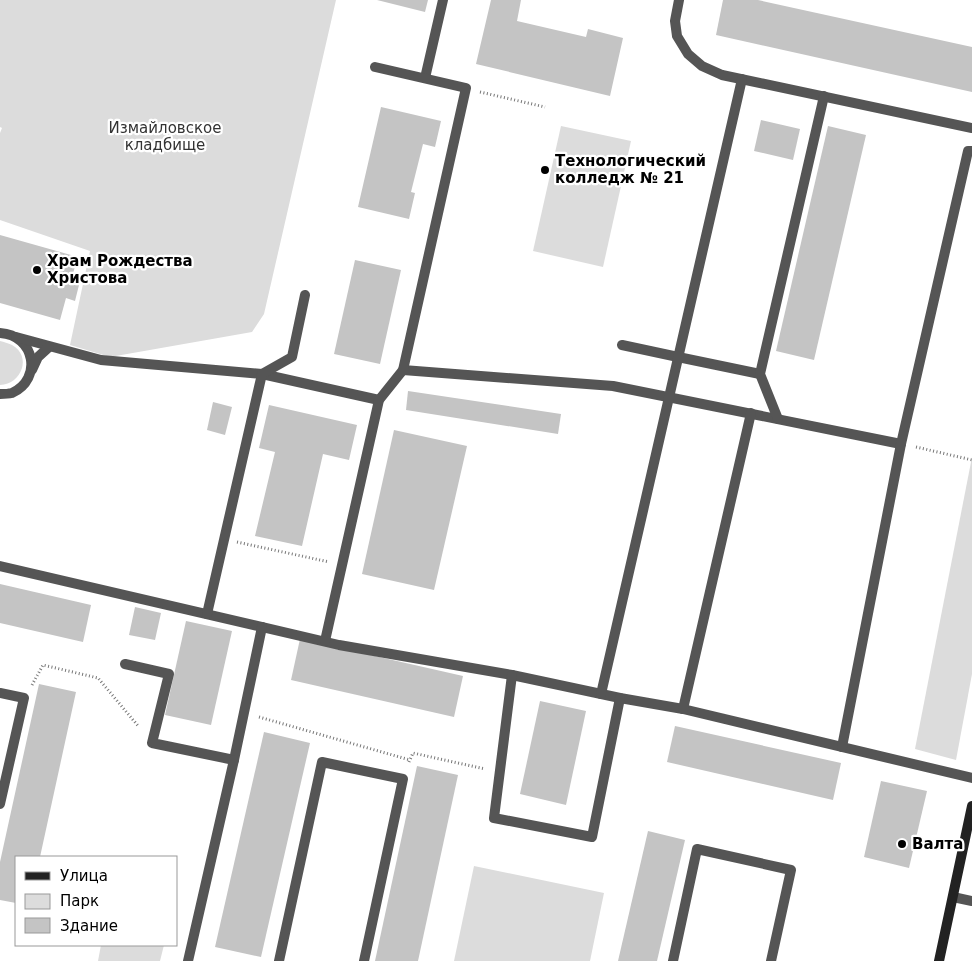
<svg xmlns="http://www.w3.org/2000/svg" width="972" height="961" viewBox="0 0 972 961" font-family="'DejaVu Sans',sans-serif">
<style>
.green{fill:#dcdcdc}
.building{fill:#c4c4c4}
.lines{fill:none;stroke-linecap:round;stroke-linejoin:round}
.path{stroke:#777;stroke-width:3;stroke-dasharray:1 2.5;stroke-linecap:butt}
.lane{stroke:#555;stroke-width:10}
.secondary{stroke:#222;stroke-width:10}
.poi-dot{fill:#000;stroke:#fff;stroke-width:2}
.labels{text-anchor:middle;dominant-baseline:central;stroke-width:4.5;stroke-linejoin:round;paint-order:stroke}
.park-label{font-size:15px;fill:#333;stroke:#fff}
.poi-label{font-size:15px;font-weight:bold;fill:#000;stroke:#fff;text-anchor:start}
</style>
<rect width="100%" height="100%" fill="#fff"/>
<g class="green">
<path d="M0,0H336L264,314L252,332L110,357L70,345L90,251L0,220V133L2,128L0,127Z"/>
<path d="M561,126L631,141L603,267L533,251Z"/>
<path d="M0,341C4,342 8,343 12,345C32,356 22,384 0,385Z"/>
<path d="M972,457V674L956,760L915,749Z"/>
<path d="M474,866L604,893L590,961H454Z"/>
<path d="M101,945H164L160,961H98Z"/>
</g>
<g class="building">
<path d="M377,0H428L425,12Z"/>
<path d="M491,0H521L517,21L586,37L588,29L623,38L610,96L476,64Z"/>
<path d="M723,0H758L972,47V92L716,35Z"/>
<path d="M381,107L441,121L435,147L423,144L411,192L415,193L409,219L358,207Z"/>
<path d="M761,120L800,129L793,160L754,151Z"/>
<path d="M828,126L866,135L814,360L776,351Z"/>
<path d="M0,235L78,257L70,283L79,285L75,301L66,298L60,320L0,303Z"/>
<path d="M355,260L401,270L380,364L334,354Z"/>
<path d="M408,391L561,414L558,434L406,410Z"/>
<path d="M213,402L232,407L225,435L207,430Z"/>
<path d="M269,405L357,425L349,460L323,454L302,546L255,536L275,452L259,448Z"/>
<path d="M394,430L467,446L434,590L362,574Z"/>
<path d="M0,584L91,605L83,642L0,623Z"/>
<path d="M135,607L161,613L155,640L129,635Z"/>
<path d="M186,621L232,631L211,725L165,715Z"/>
<path d="M300,639L463,676L454,717L291,680Z"/>
<path d="M39,684L76,692L40,857H16V903L0,900V862Z"/>
<path d="M540,701L586,711L566,805L520,794Z"/>
<path d="M675,726L841,763L833,800L667,762Z"/>
<path d="M264,732L310,743L261,957L215,947Z"/>
<path d="M417,766L458,775L418,961H375Z"/>
<path d="M881,781L927,791L909,868L864,857Z"/>
<path d="M648,831L685,840L657,961H618Z"/>
</g>
<g class="lines">
<g class="path">
<path d="M480,92L545,107"/>
<path d="M916,447L972,460"/>
<path d="M237,542L329,562"/>
<path d="M32,685L43,665L98,678L139,727"/>
<path d="M259,717L410,760"/>
<path d="M409,762L413,753L485,769"/>
</g>
<g class="lane">
<path d="M679,0L675,21L677,36L688,54L702,66L722,75L972,128"/>
<path d="M425,78L443,0"/>
<path d="M0,333C35,335 43,379 12,393C8,394 4,394 0,394"/>
<path d="M16,337L101,360L262,374L379,400"/>
<path d="M622,345L678,357L760,374"/>
<path d="M32,370L38,357L49,347"/>
<path d="M403,370L613,386L901,444"/>
<path d="M778,419L760,374L824,96"/>
<path d="M0,566L339,645L512,675L620,698L683,709L972,778"/>
<path d="M207,614L262,374L292,357L305,295"/>
<path d="M325,641L379,400L403,370L466,88L375,67"/>
<path d="M125,664L169,674L152,743L234,760L262,627"/>
<path d="M512,675L494,818L592,837L620,698"/>
<path d="M0,693L24,698L0,804"/>
<path d="M601,694L742,79"/>
<path d="M683,709L751,413"/>
<path d="M842,747L901,444L968,151H972"/>
<path d="M953,897L972,901"/>
<path d="M188,961L234,760"/>
<path d="M279,961L322,762L403,779L364,961"/>
<path d="M673,961L697,849L791,870L771,961"/>
</g>
<path class="secondary" d="M939,961L972,806"/>
</g>
<g class="poi-dot">
<circle cx="545" cy="170" r="5"/>
<circle cx="37" cy="270" r="5"/>
<circle cx="902" cy="844" r="5"/>
</g>
<g class="labels">
<g class="park-label">
<text x="165" y="128">Измайловское<tspan x="165" dy="17">кладбище</tspan></text>
</g>
<g class="poi-label">
<text x="555" y="161">Технологический<tspan x="555" dy="17">колледж № 21</tspan></text>
<text x="47" y="261">Храм Рождества<tspan x="47" dy="17">Христова</tspan></text>
<text x="912" y="844">Валта</text>
</g>
</g>
<rect x="15" y="856" width="162" height="90" fill="#ffffff" stroke="#999999"/>
<rect x="25" y="872" width="25" height="8" fill="#222222" stroke="#999999"/>
<text x="60" y="881" font-size="15" fill="#000000">Улица</text>
<rect x="25" y="894" width="25" height="15" fill="#dcdcdc" stroke="#999999"/>
<text x="60" y="906" font-size="15" fill="#000000">Парк</text>
<rect x="25" y="918" width="25" height="15" fill="#c4c4c4" stroke="#999999"/>
<text x="60" y="931" font-size="15" fill="#000000">Здание</text>
</svg>
